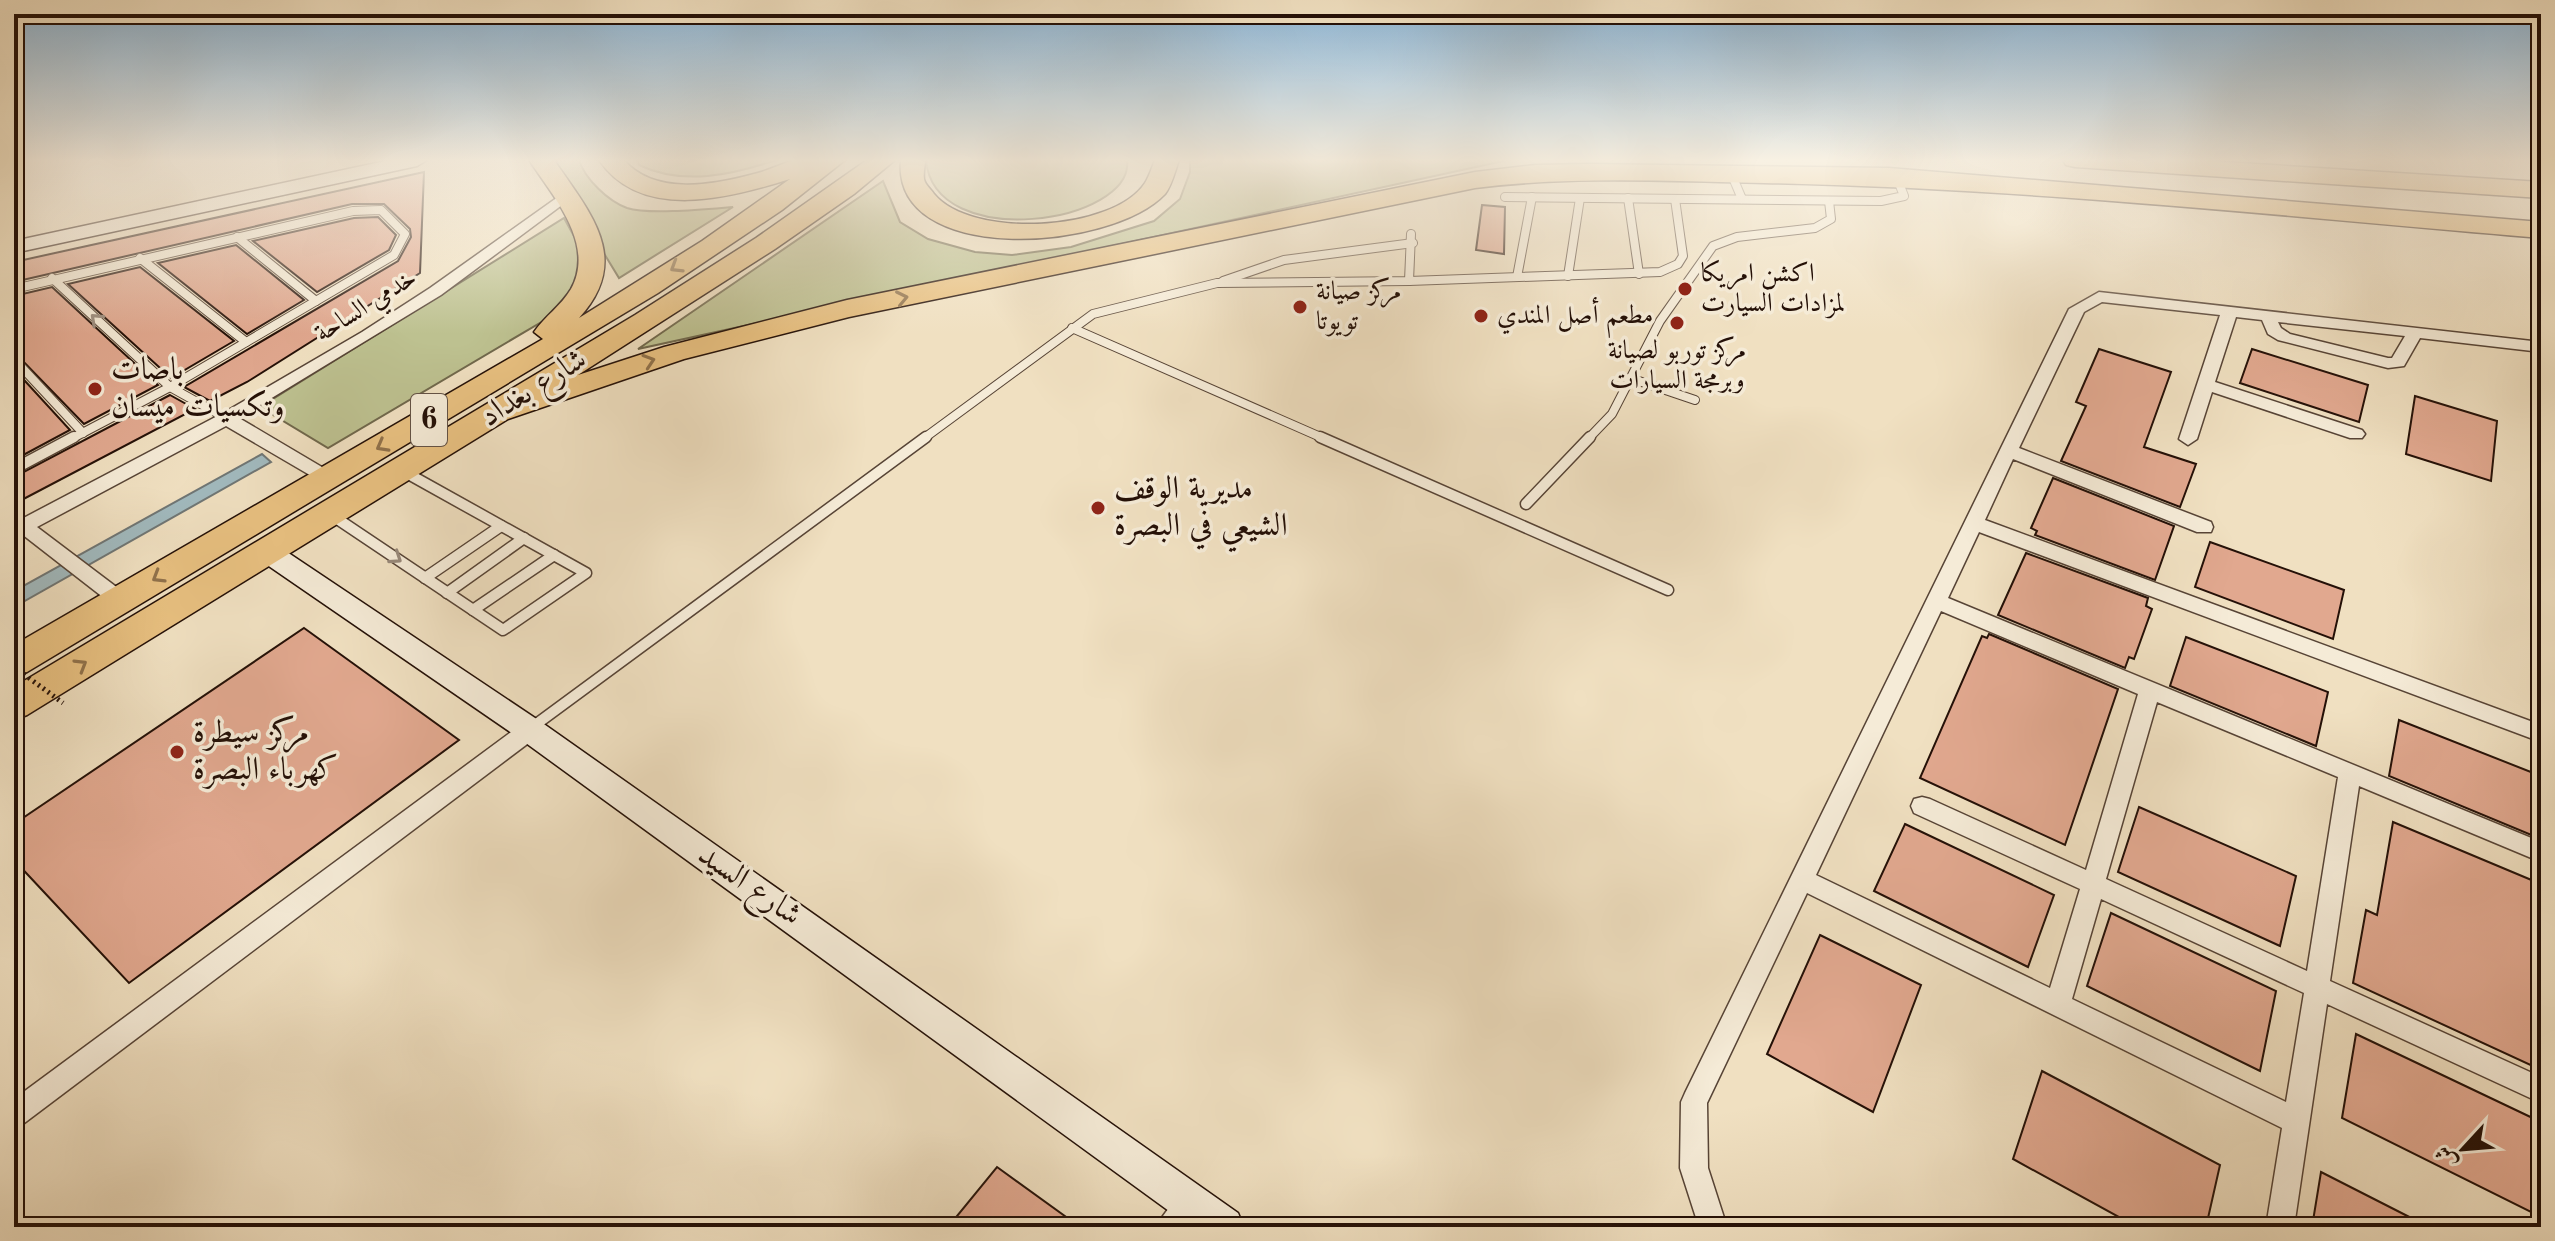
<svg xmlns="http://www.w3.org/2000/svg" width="2555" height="1241" viewBox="0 0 2555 1241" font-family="'Old Standard TT',Amiri,serif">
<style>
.green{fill:#bdc190;stroke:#70684c;stroke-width:2}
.water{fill:#a1babf;stroke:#6f7675;stroke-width:2}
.building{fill:#e1a88f;stroke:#241007;stroke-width:2}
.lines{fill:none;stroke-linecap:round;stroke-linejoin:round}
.lane-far2-casing{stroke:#574436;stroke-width:10}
.lane-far1-casing{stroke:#574436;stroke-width:13}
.lane-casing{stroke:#574436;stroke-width:16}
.street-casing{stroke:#574436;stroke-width:3}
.secondary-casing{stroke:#241007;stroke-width:3}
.highway-casing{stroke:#241007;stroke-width:3}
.lane-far2{stroke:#f5ebd7;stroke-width:8}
.lane-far1{stroke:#f5ebd7;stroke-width:10}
.lane{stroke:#f5ebd7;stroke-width:13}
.street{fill:#f5ebd7;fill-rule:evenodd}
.secondary{fill:#f5ebd7;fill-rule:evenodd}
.highway{fill:#e8c080;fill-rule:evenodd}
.path-bridge{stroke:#241007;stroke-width:5;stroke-dasharray:2 4;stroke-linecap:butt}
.oneway{stroke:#90714a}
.oneway2{stroke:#978879}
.poi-dot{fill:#8f2418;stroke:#f5ebd7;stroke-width:3}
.labels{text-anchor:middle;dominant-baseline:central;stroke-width:7;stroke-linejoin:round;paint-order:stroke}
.far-poi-label{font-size:26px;fill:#241007;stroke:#f5ebd7;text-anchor:start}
.far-street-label{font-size:26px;fill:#241007;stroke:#f5ebd7}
.shield{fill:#f5ebd7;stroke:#635245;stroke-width:2}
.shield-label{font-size:30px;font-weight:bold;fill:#241007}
.poi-label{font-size:32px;fill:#241007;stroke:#f5ebd7;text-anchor:start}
.street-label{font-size:32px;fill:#241007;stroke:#f5ebd7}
</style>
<rect width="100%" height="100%" fill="#f0e0c1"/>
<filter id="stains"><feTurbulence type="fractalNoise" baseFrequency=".0025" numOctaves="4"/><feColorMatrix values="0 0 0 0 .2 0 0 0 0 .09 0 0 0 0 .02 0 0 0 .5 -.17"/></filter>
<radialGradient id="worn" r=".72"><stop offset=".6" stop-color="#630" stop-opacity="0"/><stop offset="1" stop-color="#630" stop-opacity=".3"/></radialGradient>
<g class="green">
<path d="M547,160H579C585,179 608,201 627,208C649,215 708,209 733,207L619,278Z"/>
<path d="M637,160H776C732,175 683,186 639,165Z"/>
<path d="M926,160H1127C1135,223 934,254 926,160Z"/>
<path d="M1190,160H1508L638,349L883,181L900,222L928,239L975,252L1012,255L1071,247L1154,221L1180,199L1190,172Z"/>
<path d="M564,218L581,249L577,288L550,317L328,448L260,407Z"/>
</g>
<path class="water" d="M262,454L271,462L14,607V591Z"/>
<g class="building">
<path d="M424,172L420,273L247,382L210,401L184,387L398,261L411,237L410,229L384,204H352L14,282V262Z"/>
<path d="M1482,205L1505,207L1504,254L1476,250Z"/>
<path d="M378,217L396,235L389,250L317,292L253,241L354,218Z"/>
<path d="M236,245L304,300L247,334L158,263Z"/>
<path d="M140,267L234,341L171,378L68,284Z"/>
<path d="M52,287L158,385L84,424L14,352V296Z"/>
<path d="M2099,349L2171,372L2144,447L2196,464L2180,507L2061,461L2086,406L2076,402Z"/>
<path d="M2252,349L2368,385L2359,422L2240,383Z"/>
<path d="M14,369L70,430L14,460Z"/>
<path d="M170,395L195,409L14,504V477Z"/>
<path d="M2415,396L2497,421L2491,481L2406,454Z"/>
<path d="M2053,478L2174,526L2155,580L2035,535L2037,531L2031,528Z"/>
<path d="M2210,542L2344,590L2333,639L2195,587Z"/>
<path d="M2026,553L2148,598L2146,606L2152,609L2134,659L2129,657L2125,668L1998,615Z"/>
<path d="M304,628L459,740L129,983L14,860V824Z"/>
<path d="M1989,634L2118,689L2065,845L1920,778L1982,636L1987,638Z"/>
<path d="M2186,637L2328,692L2316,746L2170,686Z"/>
<path d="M2399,720L2541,776V839L2389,776Z"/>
<path d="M2139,807L2296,876L2280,946L2118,872Z"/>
<path d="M2393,822L2541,884V1008L2537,1068L2353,983L2366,910L2377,915Z"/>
<path d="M1905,824L2054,895L2028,967L1874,891Z"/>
<path d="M2111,913L2276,991L2260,1071L2087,986Z"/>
<path d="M1820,935L1921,985L1873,1112L1767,1054Z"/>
<path d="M2356,1034L2541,1122L2539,1216L2342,1118Z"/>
<path d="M2042,1071L2220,1165L2206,1227H2137L2013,1159Z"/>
<path d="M997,1167L1080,1227H948Z"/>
<path d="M2321,1172L2429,1227H2312Z"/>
</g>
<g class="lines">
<defs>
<g id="lane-far2">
<path d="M1731,173L1742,199"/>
<path d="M1505,197L1881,201L1904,196L1897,178"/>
<path d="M1628,198L1639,274"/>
<path d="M237,237L316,301"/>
<path d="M140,258L246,342"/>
<path d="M1568,276L1580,198"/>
<path d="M1517,277L1532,197"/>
<path d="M52,278L170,387L224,417"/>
<path d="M1223,281L1284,260L1413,243"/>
<path d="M1409,281L1411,234"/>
<path d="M14,289L353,211L381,210L405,234L394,255L170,387L71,439"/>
<path d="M1072,328L1325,439"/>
<path d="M14,359L83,433"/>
<path d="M1630,378L1695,400"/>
<path d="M923,439L1093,314L1217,283L1409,281L1660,272L1678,264L1683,256L1675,199"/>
<path d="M1588,439L1612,414L1660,321L1713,246L1737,237L1815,228L1831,219L1829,201"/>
</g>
<g id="lane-far1">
<path d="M1320,437L1668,590"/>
<path d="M14,469L74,437"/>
<path d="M1526,504L1590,437"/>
<path d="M333,516L503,630L586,573L403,471"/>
<path d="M425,578L501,526"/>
<path d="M447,593L524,538"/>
<path d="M473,610L554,555"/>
<path d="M531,728L926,437"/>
</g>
<path id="lane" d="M1163,1227L1179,1205"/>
<g id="street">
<path d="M565,192L572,196L570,199L441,295L239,418L332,473L335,477L332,481H320L226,426L37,527L127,595L130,600L127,605H113L23,535L14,537V523L225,412L362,332L430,288Z"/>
<path d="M2099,292L2541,342V352L2420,338L2404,366L2388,368L2278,340L2268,334L2262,320L2236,317L2215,382L2362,430L2365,434L2362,438H2350L2212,392L2197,439L2188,445L2179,439L2220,315L2102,302L2084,312L2019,448L2211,522L2213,527L2211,532H2197L2013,459L1985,520L2541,725V742L1979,532L1948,598L2541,842V862L2359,786L2330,981L2541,1077V1103L2327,1004L2294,1227H2266L2282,1128L1807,893L1707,1103L1708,1168L1727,1227H1699L1680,1168L1681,1102L1685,1093L2069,309ZM2278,322L2405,336L2392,358H2388L2290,334L2281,328ZM1941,611L2138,694L2086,870L1930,799L1922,797L1914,799L1911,806L1914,813L2080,889L2050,988L1816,875ZM2157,702L2338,777L2307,971L2106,879ZM2101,899L2304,993L2286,1102L2072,999Z"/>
<path d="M530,722L538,724L541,730L538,736L23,1124L14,1128V1099L522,724Z"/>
</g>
<g id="secondary">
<path d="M390,160H427L417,166L14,253V241Z"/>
<path d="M269,544L278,546L541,722L1238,1213L1244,1227H1191L519,738L260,560L256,553L260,546Z"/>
</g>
<g id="highway">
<path d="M529,160H554C590,213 633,259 579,318L702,241L790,179C730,198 641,222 599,160H624C655,196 713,185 754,174C768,171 782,163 796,160C812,157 829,160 845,160L782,210L658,293L27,672L14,676V645L543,339L534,332C545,316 561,306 571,289C596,244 553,196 529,160Z"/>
<path d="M867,160H895L854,194L775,249L578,375L664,347L847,300L1475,172L1535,165L1590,164L1889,168L2541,222V238C2282,216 2024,188 1764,183C1668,181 1571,176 1475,188L849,317L684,359L508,419L27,715L14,720V687L635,315L756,238Z"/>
<path d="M901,160H925C925,166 923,173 924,179C925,185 931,189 934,194C971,239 1113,232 1145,183C1149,177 1152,167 1155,160H1179C1175,171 1172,185 1165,194C1110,252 891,266 901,160Z"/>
<path d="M2063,160H2193L2541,182V198L2075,167L2066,165Z"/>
</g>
</defs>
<use href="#lane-far2" class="lane-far2-casing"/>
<use href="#lane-far1" class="lane-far1-casing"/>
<use href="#lane" class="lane-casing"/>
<use href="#street" class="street-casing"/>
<use href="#secondary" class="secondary-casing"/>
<use href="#highway" class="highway-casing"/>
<use href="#lane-far2" class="lane-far2"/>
<use href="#lane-far1" class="lane-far1"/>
<use href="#lane" class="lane"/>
<use href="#street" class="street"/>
<use href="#secondary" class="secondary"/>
<use href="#highway" class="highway"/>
<path class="path-bridge" d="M14,667L63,703"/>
</g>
<defs><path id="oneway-chevron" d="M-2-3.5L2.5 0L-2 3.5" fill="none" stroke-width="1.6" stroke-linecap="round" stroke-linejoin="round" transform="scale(2)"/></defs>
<g class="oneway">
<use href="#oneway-chevron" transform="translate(676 267) rotate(148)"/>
<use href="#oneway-chevron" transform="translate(902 298) rotate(-12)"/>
<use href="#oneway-chevron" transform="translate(649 361) rotate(-18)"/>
<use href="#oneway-chevron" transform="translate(382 446) rotate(151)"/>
<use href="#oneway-chevron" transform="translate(158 577) rotate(149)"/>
<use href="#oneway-chevron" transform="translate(81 665) rotate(-31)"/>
</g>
<g class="oneway2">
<use href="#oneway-chevron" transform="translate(96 319) rotate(-137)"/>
<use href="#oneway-chevron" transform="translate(396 558) rotate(34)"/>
</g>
<linearGradient id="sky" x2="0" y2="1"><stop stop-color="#8bb6d8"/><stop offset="0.48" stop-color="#f8f1e3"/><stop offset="1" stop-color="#f8f1e3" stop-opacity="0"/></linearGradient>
<rect width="2555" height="334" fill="url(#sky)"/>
<g class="poi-dot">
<circle cx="1685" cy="289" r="8"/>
<circle cx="1300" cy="307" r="8"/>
<circle cx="1481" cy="316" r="8"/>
<circle cx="1677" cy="323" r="8"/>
<circle cx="95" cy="389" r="8"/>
<circle cx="1098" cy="508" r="8"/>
<circle cx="177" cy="752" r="8"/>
</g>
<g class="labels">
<g class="far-poi-label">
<text x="1701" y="274">اكشن امريكا<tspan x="1701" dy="30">لمزادات السيارت</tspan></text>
<text x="1316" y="292">مركز صيانة<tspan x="1316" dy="30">تويوتا</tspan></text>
<text x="1497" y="316">مطعم أصل المندي</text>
<text x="1677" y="351" text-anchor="middle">مركز توربو لصيانة<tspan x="1677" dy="30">وبرمجة السيارات</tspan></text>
</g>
<g class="far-street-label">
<text transform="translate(366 306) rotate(-32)">خدمي الساحة</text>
</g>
<rect class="shield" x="411" y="394" width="36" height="52" rx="6"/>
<g class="shield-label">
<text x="429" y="420">6</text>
</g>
<g class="poi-label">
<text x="111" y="371">باصات<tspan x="111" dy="37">وتكسيات ميسان</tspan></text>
<text x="1114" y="490">مديرية الوقف<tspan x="1114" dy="37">الشيعي في البصرة</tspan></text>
<text x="193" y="734">مركز سيطرة<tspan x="193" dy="37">كهرباء البصرة</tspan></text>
</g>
<g class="street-label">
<text transform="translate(534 389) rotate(-32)">شارع بغداد</text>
<text transform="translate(749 886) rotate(35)">شارع السيد</text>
</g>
</g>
<rect width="2555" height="1241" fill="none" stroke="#f0e0c1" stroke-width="48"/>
<rect x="16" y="16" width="2523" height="1209" fill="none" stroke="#241007" stroke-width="4"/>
<rect x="24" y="24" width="2507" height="1193" fill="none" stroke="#241007" stroke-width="2"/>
<g transform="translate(2463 1149) rotate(244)" stroke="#f5ebd7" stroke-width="6" paint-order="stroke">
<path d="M0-6L14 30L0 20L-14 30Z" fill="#241007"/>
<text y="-12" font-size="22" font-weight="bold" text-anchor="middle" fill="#241007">ش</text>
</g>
<rect width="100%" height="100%" filter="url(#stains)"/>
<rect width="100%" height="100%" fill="url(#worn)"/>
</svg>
